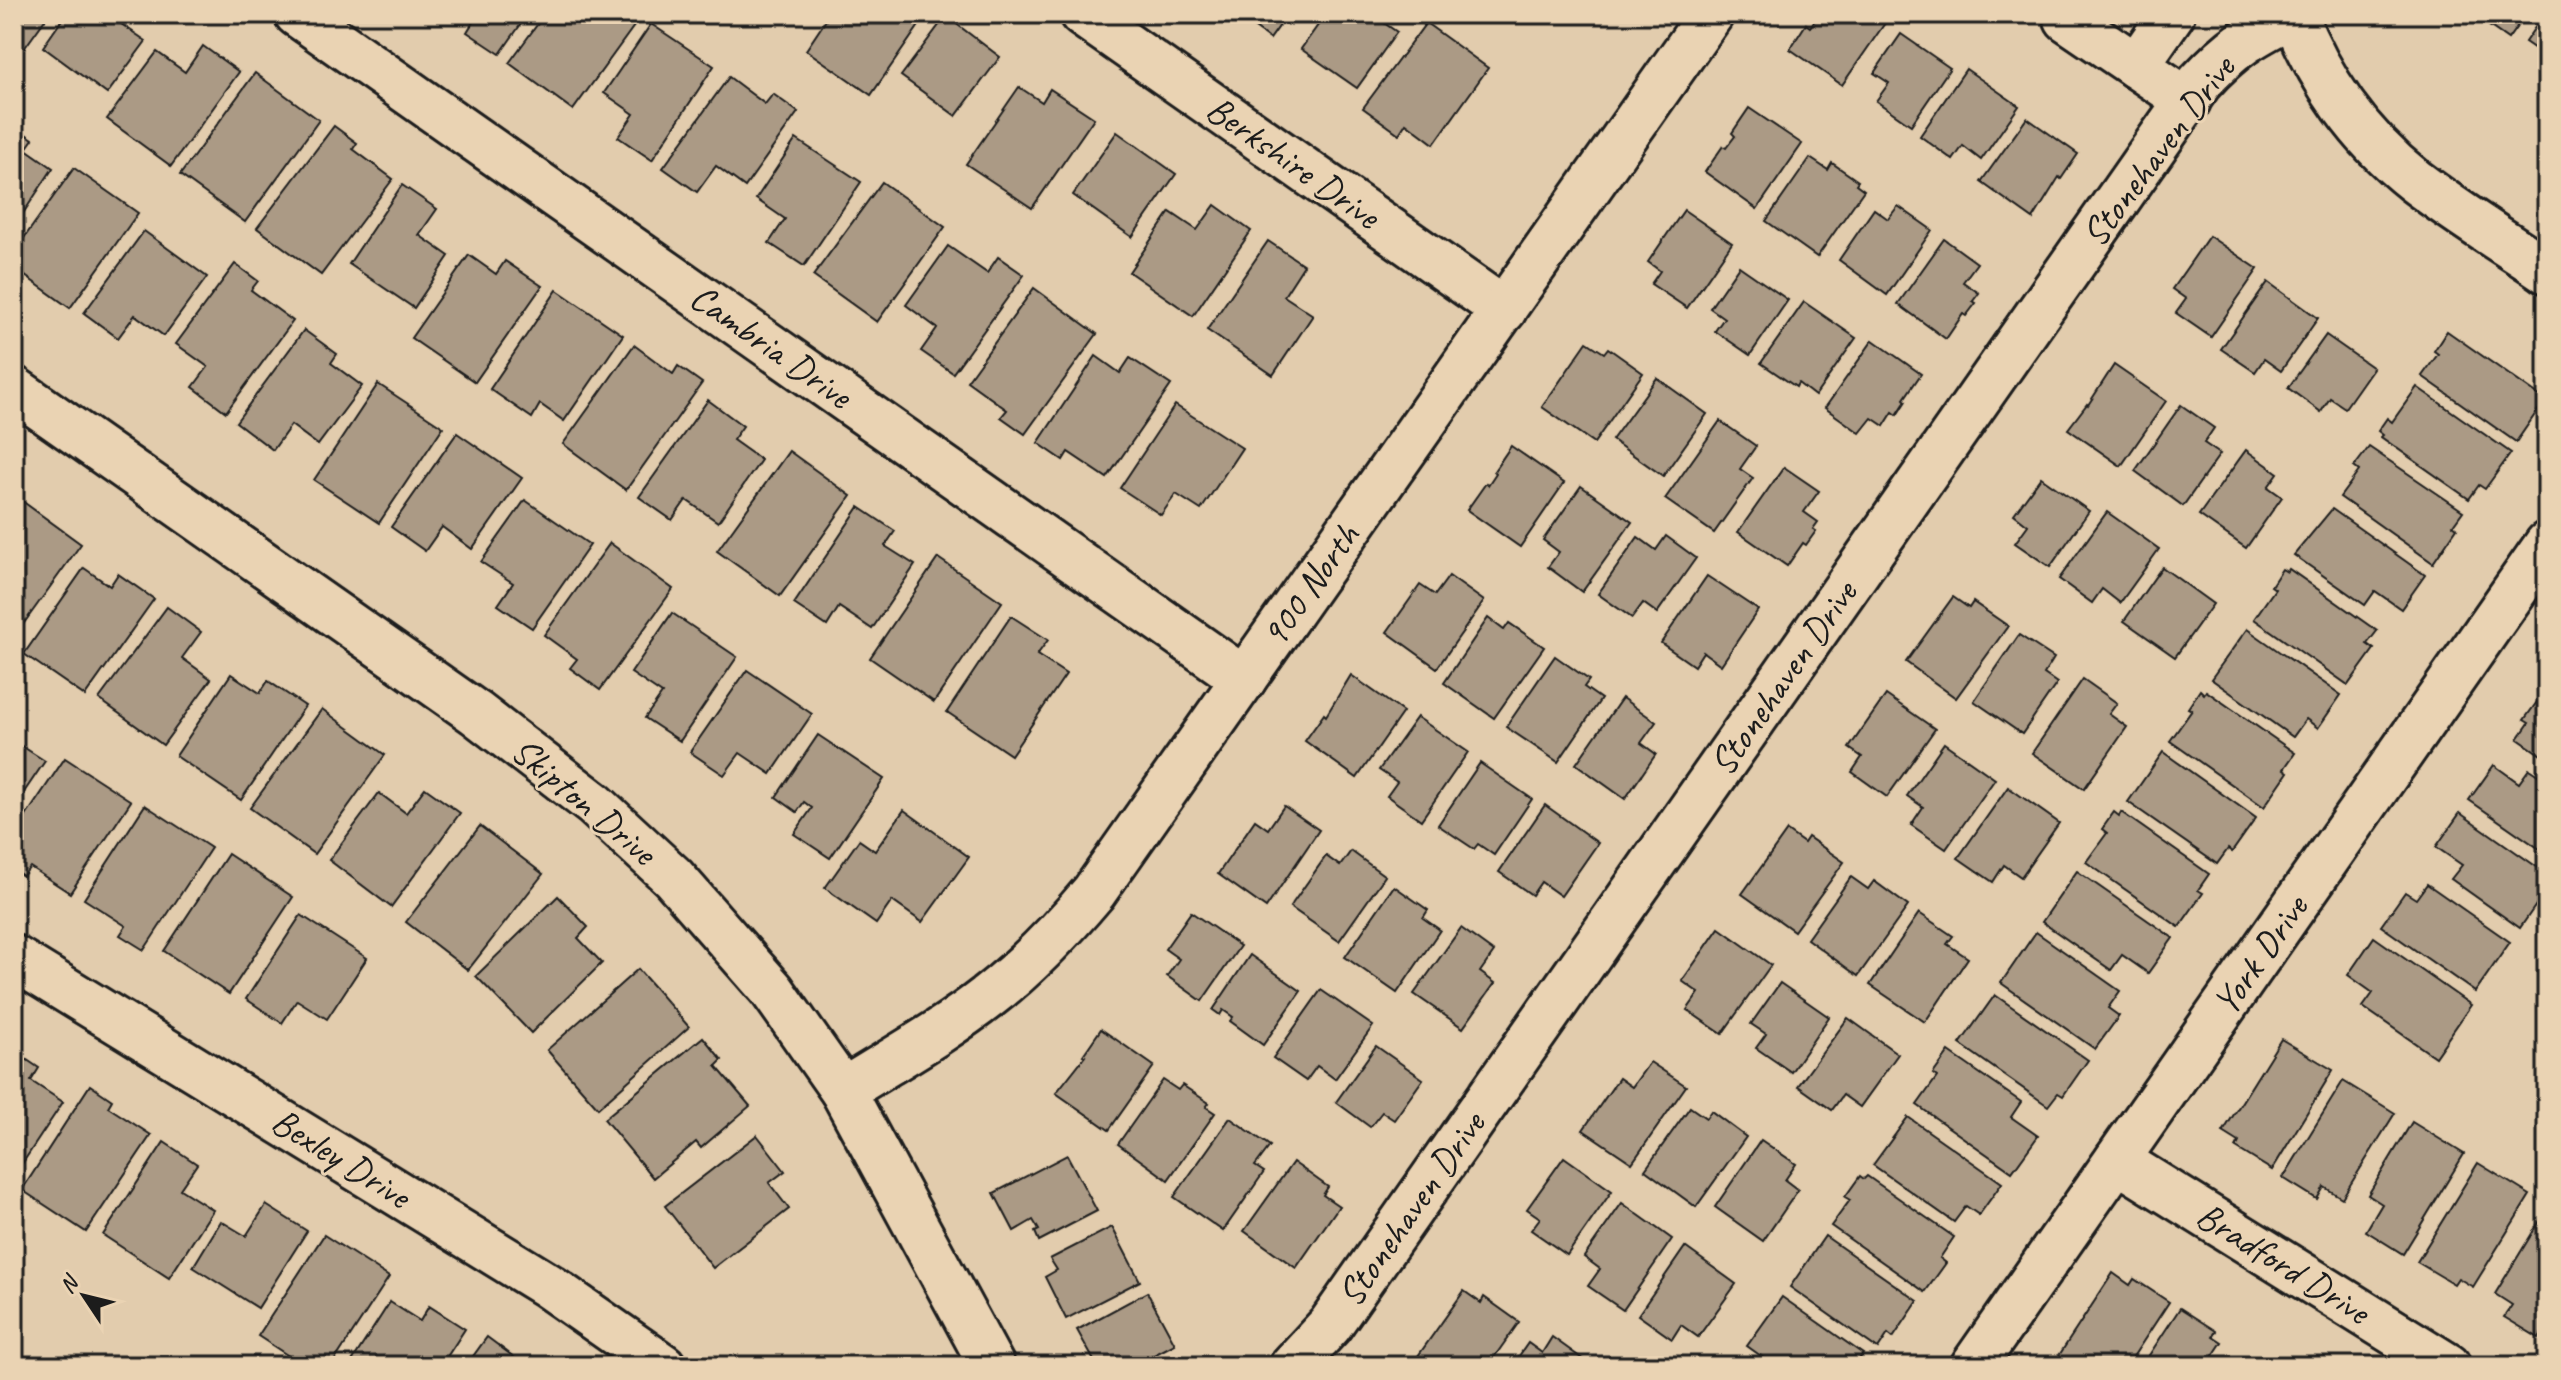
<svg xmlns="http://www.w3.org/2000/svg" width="2561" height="1380" viewBox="0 0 2561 1380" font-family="Caveat,sans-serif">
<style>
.building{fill:#ab9a85;stroke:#1c1c1c;stroke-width:2}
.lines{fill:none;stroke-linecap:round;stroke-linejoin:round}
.minor-casing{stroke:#1c1c1c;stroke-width:50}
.minor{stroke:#ead3b3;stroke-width:44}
.labels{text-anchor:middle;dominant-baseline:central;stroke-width:6;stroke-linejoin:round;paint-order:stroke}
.street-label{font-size:38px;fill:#1c1c1c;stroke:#ead3b3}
</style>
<rect width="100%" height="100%" fill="#e2ccad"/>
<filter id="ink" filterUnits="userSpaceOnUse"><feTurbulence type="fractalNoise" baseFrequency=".0125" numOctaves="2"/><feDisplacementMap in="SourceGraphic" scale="16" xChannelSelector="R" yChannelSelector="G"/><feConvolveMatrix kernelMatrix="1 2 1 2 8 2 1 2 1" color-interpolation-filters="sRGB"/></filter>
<g filter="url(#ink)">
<g class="building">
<path d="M14,14H49L16,60L14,58Z"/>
<path d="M66,14H118L114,19L146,41L107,94L43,47Z"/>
<path d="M478,14H528L500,54L467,32Z"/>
<path d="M545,14L642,15L573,110L509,63Z"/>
<path d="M830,14H927L871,95L806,50Z"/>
<path d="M1236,14H1288L1270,39Z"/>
<path d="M1326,14H1371L1397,32L1357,88L1301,49Z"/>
<path d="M1819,14H1873L1885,23L1842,85L1790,49L1806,24L1810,27Z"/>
<path d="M2472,14H2526L2508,39Z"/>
<path d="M2544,14H2547V57L2525,42Z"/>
<path d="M946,16L1000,57L956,116L901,76Z"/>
<path d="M1426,23L1488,68L1434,144L1406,123L1399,134L1363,108Z"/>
<path d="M651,24L714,66L652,160L618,137L634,114L604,93Z"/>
<path d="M1901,34L1950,68L1911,125L1876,101L1889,83L1874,73Z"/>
<path d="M203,46L239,72L171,166L107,119L157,52L185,72Z"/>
<path d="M1966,69L2019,106L1981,160L1963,146L1953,160L1920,136Z"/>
<path d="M255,73L319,120L245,222L180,175Z"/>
<path d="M729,77L765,104L773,94L798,112L745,187L716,166L697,192L663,168Z"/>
<path d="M1019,87L1042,102L1050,89L1094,118L1032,208L966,164Z"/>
<path d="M1749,108L1802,144L1757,209L1705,172L1723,146L1726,148L1735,136L1732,133Z"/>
<path d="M2027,118L2078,154L2061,179L2059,177L2033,219L1981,182Z"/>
<path d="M14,126L33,139L26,149L53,168L14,227Z"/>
<path d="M334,126L357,143L353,149L393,179L321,275L257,228Z"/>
<path d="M1117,132L1176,174L1132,237L1073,195Z"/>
<path d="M796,139L861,182L804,266L769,243L785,219L756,199Z"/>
<path d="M1810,158L1828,170L1832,163L1858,181L1856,184L1864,190L1817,257L1766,221Z"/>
<path d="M74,168L138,213L70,308L14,268V252Z"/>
<path d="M882,182L945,227L877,322L813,276Z"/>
<path d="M402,185L437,209L419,235L449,256L414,308L349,264Z"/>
<path d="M1215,205L1251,231L1193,316L1129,272L1170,212L1197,230Z"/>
<path d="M1898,206L1932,230L1887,295L1839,260L1874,209L1888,219Z"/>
<path d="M1684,210L1732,243L1687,308L1651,284L1660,271L1648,262Z"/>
<path d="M144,231L207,277L164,336L135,315L118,338L84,313Z"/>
<path d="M2209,236L2258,269L2211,337L2176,313L2186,299L2172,289Z"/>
<path d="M1944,239L1977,263L1963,282L1979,293L1973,301L1976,303L1966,316L1963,314L1946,339L1898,304Z"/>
<path d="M1268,241L1304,265L1284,296L1313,315L1273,375L1207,330Z"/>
<path d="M948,246L987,273L998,257L1024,275L953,373L921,351L937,328L906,305Z"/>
<path d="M469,255L496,274L505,261L542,286L475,382L411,338Z"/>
<path d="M235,264L258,281L251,290L293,321L226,412L193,387L208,367L176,344Z"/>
<path d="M1739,266L1788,300L1750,355L1715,331L1724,318L1710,308Z"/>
<path d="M2268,282L2318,318L2281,371L2264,359L2255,372L2221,349Z"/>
<path d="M1034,288L1097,334L1025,434L1001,417L1007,410L967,381Z"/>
<path d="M557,290L623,335L564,421L540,404L532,418L490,389Z"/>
<path d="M1804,302L1856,338L1815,396L1798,383L1796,387L1761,363Z"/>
<path d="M304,330L337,354L331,363L362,386L318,445L291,425L273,450L236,422Z"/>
<path d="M2447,331L2545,400L2516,442L2422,376L2438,354L2434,351Z"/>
<path d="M2326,335L2373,368L2345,408L2330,398L2321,412L2288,388Z"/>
<path d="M1873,340L1921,374L1904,399L1906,401L1897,415L1893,412L1884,426L1872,418L1860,433L1825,408Z"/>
<path d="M1587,342L1604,353L1608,348L1643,373L1594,443L1542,407Z"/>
<path d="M634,345L673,374L678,366L702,383L626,490L563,444Z"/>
<path d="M1096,356L1120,373L1130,358L1171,385L1107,478L1068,452L1063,460L1038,443Z"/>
<path d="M2114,365L2166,401L2121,466L2068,429L2087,404L2088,405Z"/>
<path d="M1657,378L1707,414L1663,476L1612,440Z"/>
<path d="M378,384L443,427L379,523L314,480Z"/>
<path d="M2417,387L2511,453L2485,489L2479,485L2469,499L2381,437L2383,435L2378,431L2387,418L2392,422Z"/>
<path d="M708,400L743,426L733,440L761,460L718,522L686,500L672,520L639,497Z"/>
<path d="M1175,405L1242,448L1201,510L1176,494L1161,515L1120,488Z"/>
<path d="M2181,405L2214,428L2204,443L2220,454L2183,506L2135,471Z"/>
<path d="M1720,421L1756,446L1740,469L1753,478L1714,533L1665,499Z"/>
<path d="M457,433L522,478L472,549L442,527L425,551L391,527Z"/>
<path d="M1511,446L1564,483L1520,547L1467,510L1486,483L1488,485L1496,473L1494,471Z"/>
<path d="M2369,447L2463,511L2453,525L2457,528L2433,563L2340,497L2359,471L2354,467Z"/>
<path d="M2246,450L2278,473L2268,487L2282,497L2246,548L2199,515Z"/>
<path d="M789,451L851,496L780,596L717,551Z"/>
<path d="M1784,467L1819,491L1804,512L1818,522L1813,529L1816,531L1806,545L1803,543L1787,566L1738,532Z"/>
<path d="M2041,477L2089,511L2050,567L2015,543L2028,525L2014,514Z"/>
<path d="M1581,486L1632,522L1582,592L1548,567L1559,552L1543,540Z"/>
<path d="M18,498L81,544L14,637V503Z"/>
<path d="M525,500L590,545L532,628L498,605L513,583L481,562Z"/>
<path d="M859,507L895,531L885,546L915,565L872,629L839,607L827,626L794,604Z"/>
<path d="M2332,509L2425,575L2401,609L2375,591L2365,605L2294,555Z"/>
<path d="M2107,512L2159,549L2120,603L2102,589L2092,603L2059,579Z"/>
<path d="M1666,536L1696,558L1657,613L1643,603L1632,618L1598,594L1638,537L1656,550Z"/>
<path d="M610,543L673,589L600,690L570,668L577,659L544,635Z"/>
<path d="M938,558L1002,602L934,702L870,658Z"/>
<path d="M2162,567L2213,604L2175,657L2124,621Z"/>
<path d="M84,568L110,586L118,574L154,599L85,696L24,654Z"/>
<path d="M2282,569L2287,572L2289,569L2377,631L2367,644L2374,649L2348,685L2254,619L2275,589L2271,586Z"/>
<path d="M1449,576L1484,601L1437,668L1387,632L1420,585L1435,595Z"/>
<path d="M1707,576L1758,610L1721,665L1703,652L1694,666L1661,643Z"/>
<path d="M1953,597L1969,608L1973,602L2008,626L1956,698L1906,662Z"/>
<path d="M167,607L201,632L182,658L211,679L163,745L99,699Z"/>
<path d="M672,613L737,657L680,741L645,718L662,694L631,673Z"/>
<path d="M1011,616L1048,640L1037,655L1066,674L1011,755L947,712Z"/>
<path d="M1488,618L1504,630L1509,623L1544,647L1494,718L1444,683Z"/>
<path d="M2247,629L2341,695L2318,728L2306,719L2293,737L2211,679Z"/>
<path d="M2019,635L2054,658L2044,674L2057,683L2022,734L1974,701Z"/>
<path d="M1555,656L1589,680L1584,687L1601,699L1558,762L1506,727Z"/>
<path d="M747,670L812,714L771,774L740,753L724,775L690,752Z"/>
<path d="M231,674L260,693L268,681L305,706L241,800L176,756Z"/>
<path d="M1351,675L1403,712L1357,778L1305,741L1324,714L1326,716Z"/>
<path d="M2083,679L2117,703L2109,714L2127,727L2084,789L2032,753Z"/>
<path d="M2547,688V759L2518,739L2529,723L2524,720Z"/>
<path d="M2200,690L2204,694L2206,691L2295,753L2284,769L2288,772L2264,807L2170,741L2192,710L2188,708Z"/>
<path d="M1886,695L1935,729L1887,797L1852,772L1862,757L1849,748Z"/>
<path d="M1622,698L1656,722L1641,743L1656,754L1625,799L1576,764Z"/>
<path d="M322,709L385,755L314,854L250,808Z"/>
<path d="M1417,717L1468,752L1421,820L1387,796L1397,782L1379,770Z"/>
<path d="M818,735L884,779L830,858L794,834L812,808L804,802L797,812L776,797Z"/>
<path d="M14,741L45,761L14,807Z"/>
<path d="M1944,743L1995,779L1946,849L1911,825L1923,807L1907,796Z"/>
<path d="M2163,752L2256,818L2232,852L2228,849L2217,864L2128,802Z"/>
<path d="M65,758L131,801L70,893L30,867L23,876L14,870V834Z"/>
<path d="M1480,763L1532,799L1494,855L1478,844L1474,849L1438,825Z"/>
<path d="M2494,765L2519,783L2529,769L2547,781V854L2469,800Z"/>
<path d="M2008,787L2059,823L2021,877L2004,865L1993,882L1958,858Z"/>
<path d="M425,788L460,813L391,907L329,860L379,793L406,813Z"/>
<path d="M145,805L211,848L144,950L120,935L126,926L84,899Z"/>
<path d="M1545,805L1598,843L1561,896L1541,882L1532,895L1499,872Z"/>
<path d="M1284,806L1319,830L1266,908L1218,874L1255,820L1268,829Z"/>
<path d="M904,810L969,857L922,922L892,901L876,924L825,888L859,840L875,851Z"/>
<path d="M2114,812L2119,816L2121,812L2209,874L2198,890L2203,893L2179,927L2086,862L2107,833L2102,829Z"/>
<path d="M2460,813L2547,874V889L2520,928L2451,879L2462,865L2436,847Z"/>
<path d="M480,826L543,874L468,970L406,922Z"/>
<path d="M1787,831L1804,843L1808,837L1844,862L1794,931L1742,894Z"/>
<path d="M1351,851L1385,876L1339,941L1290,907L1326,856L1340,866Z"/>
<path d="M228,854L293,897L229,994L164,951Z"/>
<path d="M2077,871L2173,938L2148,973L2122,955L2111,970L2042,922Z"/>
<path d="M1851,877L1868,889L1874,881L1908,906L1858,976L1807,939Z"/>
<path d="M2427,884L2510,942L2475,992L2381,926L2405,892L2416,899Z"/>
<path d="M1394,886L1428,910L1423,918L1440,930L1397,993L1345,957Z"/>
<path d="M558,896L588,927L578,938L602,963L531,1033L476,976Z"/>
<path d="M1191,912L1240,946L1202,1001L1167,976L1179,959L1165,949Z"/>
<path d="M1919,913L1953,936L1947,944L1968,958L1925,1022L1870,985Z"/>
<path d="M301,915L367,958L327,1019L297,1000L282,1023L246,999Z"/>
<path d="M1461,928L1494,952L1480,972L1495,983L1463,1028L1414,994Z"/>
<path d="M1719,928L1771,965L1722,1034L1687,1010L1699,993L1682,981Z"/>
<path d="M2036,932L2120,991L2108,1008L2119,1016L2095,1049L2001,983Z"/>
<path d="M2374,937L2471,1005L2435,1057L2363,1007L2373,993L2348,975Z"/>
<path d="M1250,955L1301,991L1263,1045L1230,1021L1233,1017L1223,1010L1220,1015L1213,1010Z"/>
<path d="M638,969L689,1027L598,1108L547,1050Z"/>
<path d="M2544,982H2547V1044H2542Z"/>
<path d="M1780,983L1829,1017L1791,1072L1756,1048L1766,1034L1751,1024Z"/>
<path d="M1321,990L1373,1026L1335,1079L1317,1066L1306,1081L1273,1058Z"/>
<path d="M1995,995L2088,1060L2063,1096L2058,1093L2048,1106L1960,1044Z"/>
<path d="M1848,1018L1898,1054L1860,1107L1843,1095L1832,1110L1798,1086Z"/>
<path d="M1101,1029L1154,1066L1109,1130L1056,1093L1085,1056L1083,1055Z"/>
<path d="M703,1037L722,1060L716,1066L750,1106L701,1148L696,1142L653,1178L604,1119Z"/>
<path d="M2281,1039L2333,1070L2272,1170L2236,1148L2239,1142L2223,1132Z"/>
<path d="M1376,1046L1423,1079L1394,1120L1382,1112L1370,1127L1336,1102Z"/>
<path d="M14,1051L39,1068L31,1081L63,1102L14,1176Z"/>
<path d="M1949,1052L2021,1102L2011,1117L2038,1136L2012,1172L1917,1105L1937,1077L1933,1074Z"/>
<path d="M1650,1062L1686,1086L1632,1163L1583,1130L1619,1078L1632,1087Z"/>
<path d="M1163,1080L1178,1090L1182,1085L1209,1103L1206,1107L1215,1113L1168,1180L1118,1144Z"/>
<path d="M2343,1081L2395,1113L2342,1198L2324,1187L2317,1199L2283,1178Z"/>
<path d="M90,1085L112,1100L108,1107L151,1135L86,1232L22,1190Z"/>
<path d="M1690,1107L1706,1118L1711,1111L1746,1137L1696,1207L1645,1170Z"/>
<path d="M1908,1117L2002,1183L1979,1215L1966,1206L1954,1222L1873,1165Z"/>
<path d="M1230,1118L1270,1146L1255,1166L1264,1172L1223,1231L1174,1197Z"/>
<path d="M2412,1122L2464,1154L2403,1254L2366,1231L2382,1204L2368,1195Z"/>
<path d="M757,1135L785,1171L769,1183L789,1209L713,1268L665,1206Z"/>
<path d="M1761,1140L1796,1164L1785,1180L1798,1190L1763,1241L1715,1207Z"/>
<path d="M164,1142L197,1164L180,1189L213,1210L169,1278L103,1235Z"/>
<path d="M1067,1155L1097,1211L1039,1241L1035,1232L1039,1230L1033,1220L1014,1231L994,1193Z"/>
<path d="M1564,1157L1612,1191L1567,1255L1531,1230L1540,1218L1527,1209Z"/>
<path d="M1293,1162L1328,1187L1323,1195L1339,1206L1296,1268L1244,1231Z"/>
<path d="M2478,1163L2530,1195L2473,1287L2458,1278L2454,1284L2417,1262Z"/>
<path d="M1860,1176L1864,1179L1867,1176L1954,1237L1940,1258L1946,1263L1925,1292L1831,1226L1850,1200L1845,1197Z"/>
<path d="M1622,1203L1672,1239L1623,1310L1588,1286L1600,1269L1584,1257Z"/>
<path d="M266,1205L307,1231L258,1308L193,1267L221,1221L246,1236Z"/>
<path d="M2547,1209V1324L2539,1338L2504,1317L2512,1305L2495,1294Z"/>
<path d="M1112,1227L1140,1281L1066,1319L1045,1277L1057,1270L1050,1259Z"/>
<path d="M324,1235L389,1277L331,1366H304L258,1336Z"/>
<path d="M1825,1236L1918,1301L1893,1338L1888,1334L1878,1349L1790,1287Z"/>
<path d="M1685,1247L1736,1284L1698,1337L1681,1325L1672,1339L1638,1315Z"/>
<path d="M2113,1273L2130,1285L2134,1279L2169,1302L2127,1366H2058L2054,1363Z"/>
<path d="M1464,1291L1481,1303L1484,1297L1519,1322L1488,1366H1433L1418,1356Z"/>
<path d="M1147,1292L1175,1344L1150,1357L1154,1365L1152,1366H1114L1112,1362L1104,1366H1097L1077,1330Z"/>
<path d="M1782,1297L1863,1354L1854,1366H1775L1747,1346Z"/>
<path d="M390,1302L420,1321L429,1306L465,1329L441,1366H349Z"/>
<path d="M2180,1308L2216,1331L2213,1336L2222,1342L2206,1366H2142Z"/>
<path d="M487,1337L526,1366L532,1357L545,1366H466Z"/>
<path d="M1552,1337L1588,1363L1586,1366H1512L1528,1343L1542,1353Z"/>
</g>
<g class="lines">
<defs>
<g id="minor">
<path d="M297,14L1244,679"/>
<path d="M1082,14L1504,310"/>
<path d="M2071,14L2067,19L2188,101"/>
<path d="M2294,14C2319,79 2360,138 2415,181C2457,213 2503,241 2547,271"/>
<path d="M2136,66L2172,14"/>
<path d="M14,389L476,713L594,804L673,877L772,990L843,1091L992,1366"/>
<path d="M14,958L547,1285L663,1366"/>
<path d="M843,1091C892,1060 943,1032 989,996C1028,966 1062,930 1094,892L1711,14"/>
<path d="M2117,1160L2448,1366"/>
<path d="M1292,1366L1330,1325L2200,82C2233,46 2251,36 2294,14"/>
<path d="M1973,1366L2547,544"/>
</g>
</defs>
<use href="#minor" class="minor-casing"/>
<use href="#minor" class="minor"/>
</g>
</g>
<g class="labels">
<g class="street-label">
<text transform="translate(2158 151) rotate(-53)">Stonehaven Drive</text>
<text transform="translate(1293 162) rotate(35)">Berkshire Drive</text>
<text transform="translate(771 346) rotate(35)">Cambria Drive</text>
<text transform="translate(1310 585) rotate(-55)">900 North</text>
<text transform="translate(1783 678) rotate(-55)">Stonehaven Drive</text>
<text transform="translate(584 801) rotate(40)">Skipton Drive</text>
<text transform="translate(2260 955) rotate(-55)">York Drive</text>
<text transform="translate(341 1158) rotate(32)">Bexley Drive</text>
<text transform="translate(1411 1209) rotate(-55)">Stonehaven Drive</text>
<text transform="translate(2283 1263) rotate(32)">Bradford Drive</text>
</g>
</g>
<rect width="2561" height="1380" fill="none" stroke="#ead3b3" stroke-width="48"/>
<rect x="24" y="24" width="2513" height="1332" fill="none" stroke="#1c1c1c" stroke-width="3" filter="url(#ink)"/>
<g transform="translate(84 1296) rotate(305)" stroke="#ead3b3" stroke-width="6" paint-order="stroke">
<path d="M0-6L14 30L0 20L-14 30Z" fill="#1c1c1c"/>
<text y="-12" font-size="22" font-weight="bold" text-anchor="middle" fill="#1c1c1c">N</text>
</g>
</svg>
